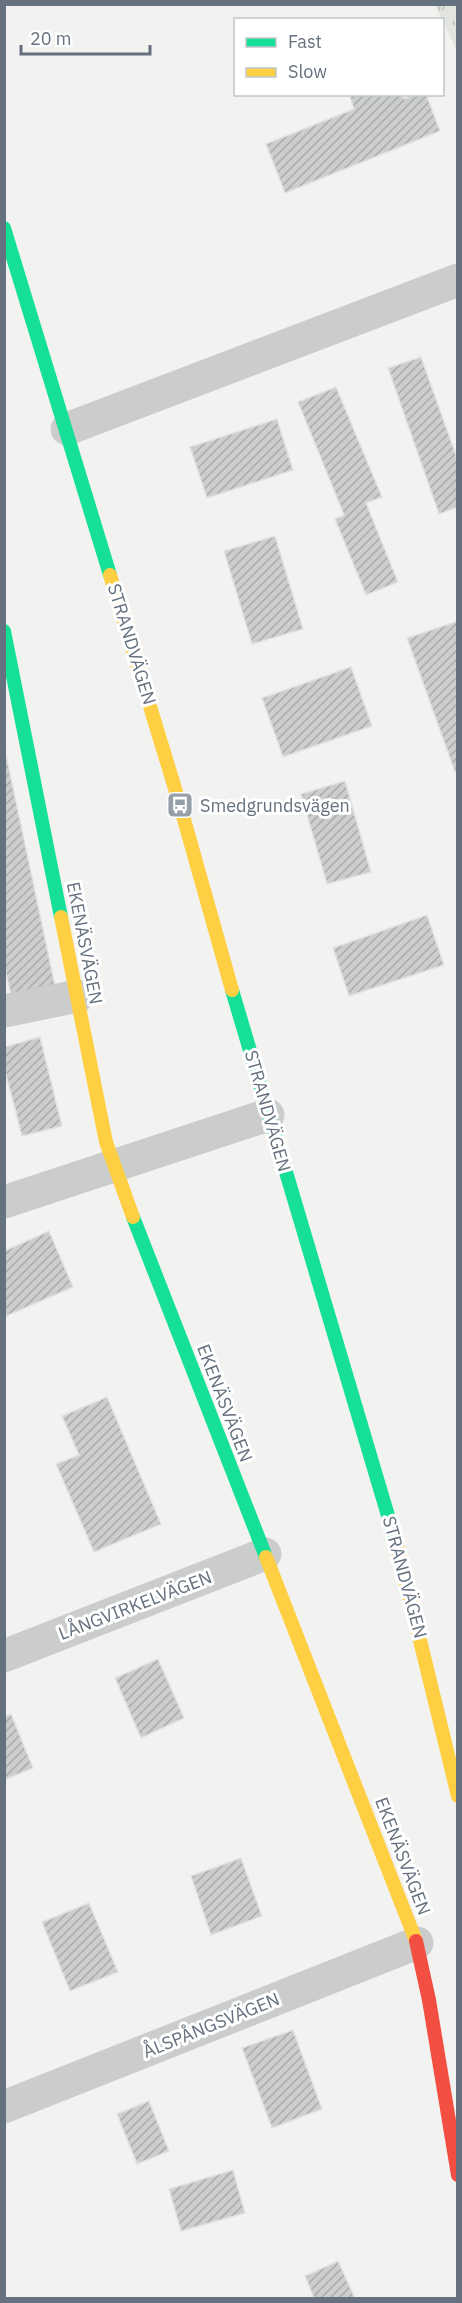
<svg xmlns="http://www.w3.org/2000/svg" width="462" height="2303" viewBox="0 0 462 2303" font-family="'IBM Plex Sans',sans-serif">
<style>
.park{fill:url(#park-tufts)}
.building{fill:url(#building-hatch);stroke:#e2e2e1;stroke-width:1.5}
.lines{fill:none;stroke-linecap:round;stroke-linejoin:round}
.street{stroke:#cbcccc;stroke-width:33}
.fast{stroke:#16e098;stroke-width:14}
.slow{stroke:#ffcf43;stroke-width:14}
.jam{stroke:#f24e42;stroke-width:14}
.labels{text-anchor:middle;dominant-baseline:central;stroke-width:6;stroke-linejoin:round;paint-order:stroke}
.street-label{font-size:18px;fill:#65717f;stroke:#fff}
.poi-label{font-size:18px;fill:#65717f;stroke:#fff;text-anchor:start}
</style>
<defs>
<pattern id="park-tufts" width="24" height="20" patternUnits="userSpaceOnUse" patternTransform="scale(1.5)"><rect width="24" height="20" fill="#e2e5df"/><path d="M3 7l-1-3M5 7V3M7 7l1-3M15 17l-1-3M17 17v-4M19 17l1-3" fill="none" stroke="#bbbeba"/></pattern>
<pattern id="building-hatch" width="6" height="6" patternUnits="userSpaceOnUse" patternTransform="scale(1.5)"><rect width="6" height="6" fill="#cccdcd"/><path d="M-1 1l2-2M0 6l6-6M5 7l2-2" fill="none" stroke="#a9abac"/></pattern>
</defs>
<rect width="100%" height="100%" fill="#f2f3f1"/>
<path class="park" d="M435,5H457V51Z"/>
<g class="building">
<path d="M349,94H402L404,99L415,94H426L440,131L285,193L266,144L354,109Z"/>
<path d="M421,357L458,461V507L439,514L388,368Z"/>
<path d="M336,387L382,497L366,503L398,582L366,595L335,519L344,515L298,402Z"/>
<path d="M277,419L293,470L207,498L190,447Z"/>
<path d="M275,536L303,629L252,644L224,551Z"/>
<path d="M458,621V771L455,772L407,638Z"/>
<path d="M351,667L372,726L283,757L262,698Z"/>
<path d="M5,750L57,995L13,1004L4,964Z"/>
<path d="M345,781L371,872L327,884L301,794Z"/>
<path d="M427,915L444,965L349,996L333,948Z"/>
<path d="M40,1037L62,1126L22,1136L4,1067V1047Z"/>
<path d="M49,1231L73,1287L4,1317V1251Z"/>
<path d="M107,1397L161,1524L94,1552L56,1464L79,1455L62,1416Z"/>
<path d="M158,1659L184,1718L141,1738L115,1678Z"/>
<path d="M11,1714L33,1768L4,1780V1717Z"/>
<path d="M241,1858L262,1916L211,1935L191,1876Z"/>
<path d="M89,1903L118,1972L70,1991L42,1922Z"/>
<path d="M293,2030L322,2109L272,2128L242,2048Z"/>
<path d="M149,2101L169,2151L137,2164L117,2114Z"/>
<path d="M233,2170L245,2213L181,2231L169,2189Z"/>
<path d="M338,2261L355,2298H314L305,2276Z"/>
</g>
<g class="lines">
<g class="street">
<path d="M67,429L458,280"/>
<path d="M4,1011L78,996"/>
<path d="M4,1202L268,1115"/>
<path d="M4,1656L265,1554"/>
<path d="M4,2107L417,1943"/>
</g>
<g class="fast">
<path d="M4,228L110,575"/>
<path d="M4,631L61,917"/>
<path d="M232,990L397,1546"/>
<path d="M133,1217L266,1557"/>
</g>
<g class="slow">
<path d="M110,575L180,805L232,990"/>
<path d="M61,917L106,1142L133,1217"/>
<path d="M397,1546L458,1796"/>
<path d="M266,1557L416,1941"/>
</g>
<path class="jam" d="M416,1941L429,2000L458,2175"/>
</g>
<defs>
<symbol id="bus-square" viewBox="-11 -11 22 22"><rect x="-9" y="-9" width="18" height="18" rx="4" fill="#969ea7" stroke="#fff"/><path d="M-5-6H5V4H4V6H2V4H-2V6H-4V4H-5ZM-3.5-4V0h7V-4ZM-3.5 1.2v1.5H-2V1.2ZM2 1.2v1.5H3.5V1.2Z" fill="#fff"/></symbol>
</defs>
<g fill-rule="evenodd">
<use href="#bus-square" x="165" y="790" width="30" height="30"/>
</g>
<g class="labels">
<g class="street-label">
<text transform="translate(132 644) rotate(73)">STRANDVÄGEN</text>
<text transform="translate(85 943) rotate(79)">EKENÄSVÄGEN</text>
<text transform="translate(268 1111) rotate(74)">STRANDVÄGEN</text>
<text transform="translate(225 1403) rotate(69)">EKENÄSVÄGEN</text>
<text transform="translate(405 1577) rotate(75)">STRANDVÄGEN</text>
<text transform="translate(135 1605) rotate(-21)">LÅNGVIRKELVÄGEN</text>
<text transform="translate(403 1856) rotate(69)">EKENÄSVÄGEN</text>
<text transform="translate(211 2025) rotate(-22)">ÅLSPÅNGSVÄGEN</text>
</g>
<g class="poi-label">
<text x="200" y="805">Smedgrundsvägen</text>
</g>
</g>
<rect width="462" height="2303" fill="none" stroke="#65717f" stroke-width="12"/>
<rect x="234" y="18" width="210" height="78" fill="#ffffff" stroke="#c1c6cc" stroke-width="1.5"/>
<rect x="246" y="38" width="30" height="9" fill="#16e098" stroke="#c1c6cc" stroke-width="1.5"/>
<text x="288" y="48" font-size="18" fill="#65717f">Fast</text>
<rect x="246" y="68" width="30" height="9" fill="#ffcf43" stroke="#c1c6cc" stroke-width="1.5"/>
<text x="288" y="78" font-size="18" fill="#65717f">Slow</text>
<path d="M21 45v9h129v-9" fill="none" stroke="#65717f" stroke-width="3"/>
<text x="30" y="45" font-size="18" fill="#65717f" stroke="#ffffff" stroke-width="4.5" paint-order="stroke">20 m</text>
</svg>
